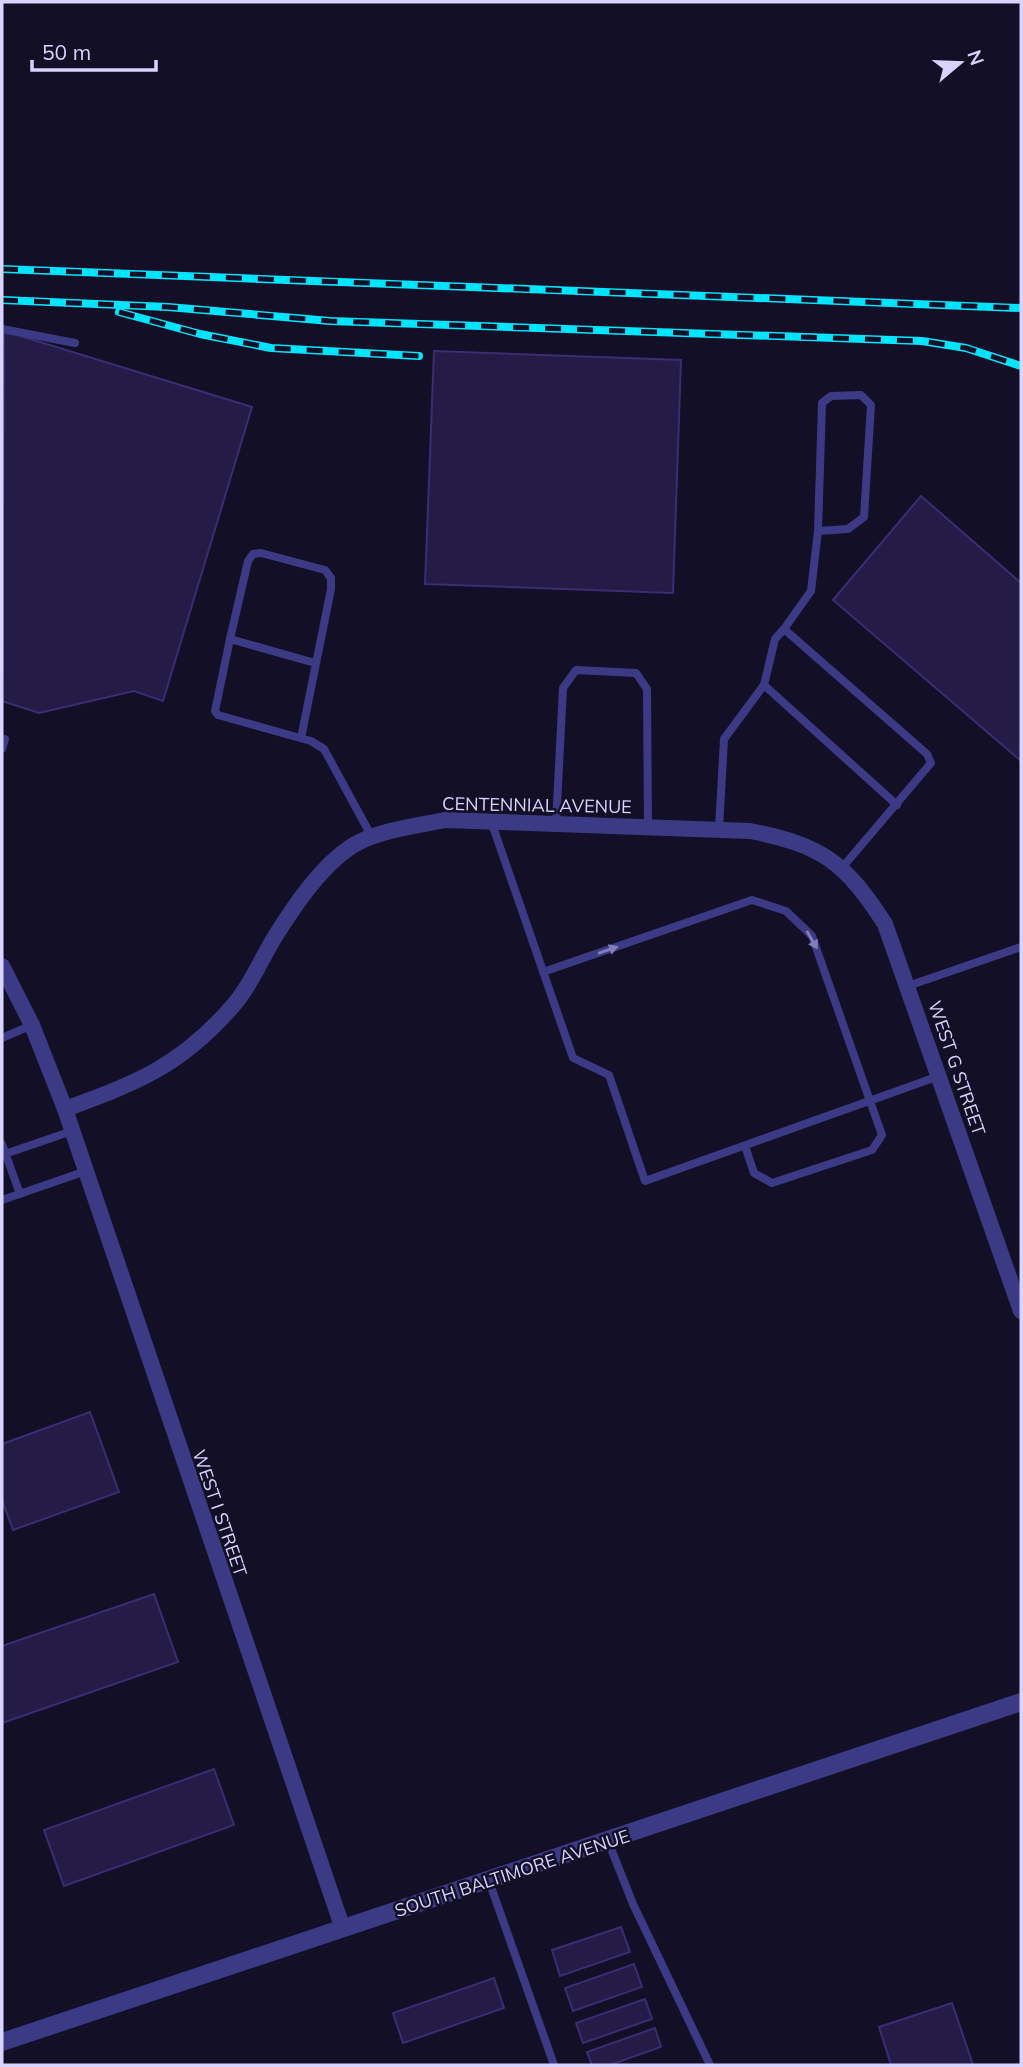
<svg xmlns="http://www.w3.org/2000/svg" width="1023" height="2067" viewBox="0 0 1023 2067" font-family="Mulish,sans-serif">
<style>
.building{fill:#241b47;stroke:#3b2d73;stroke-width:2}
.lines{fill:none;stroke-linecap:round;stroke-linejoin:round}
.service{stroke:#3d3a85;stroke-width:8}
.minor{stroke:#3d3a85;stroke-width:16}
.tertiary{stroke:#3d3a85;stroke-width:18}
.rail-casing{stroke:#00e5ff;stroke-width:8}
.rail{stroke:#130f26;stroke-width:5;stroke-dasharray:16;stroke-linecap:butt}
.oneway{fill:#837fbc}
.labels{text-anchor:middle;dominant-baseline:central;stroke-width:5;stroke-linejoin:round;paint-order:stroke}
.street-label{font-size:18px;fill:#d9d4ff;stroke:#130f26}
</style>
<rect width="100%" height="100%" fill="#130f26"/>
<g class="building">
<path d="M4,331L252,407L163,701L134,691L39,713L2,701Z"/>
<path d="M434,351L681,360L673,593L425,584Z"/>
<path d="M921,496L1021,583V761L833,600Z"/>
<path d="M90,1412L119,1492L13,1530L2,1500V1444Z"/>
<path d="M154,1594L178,1662L2,1723V1646Z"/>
<path d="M214,1769L234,1825L64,1886L44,1830Z"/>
<path d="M621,1927L630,1952L560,1976L552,1950Z"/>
<path d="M634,1964L642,1987L573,2011L565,1988Z"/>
<path d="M494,1978L504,2008L403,2043L393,2013Z"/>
<path d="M645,1999L652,2019L583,2043L576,2023Z"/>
<path d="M952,2003L973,2065H891L879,2027Z"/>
<path d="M655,2028L661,2047L610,2065H592L587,2052Z"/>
</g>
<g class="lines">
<g class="service">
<path d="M2,329L75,343"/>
<path d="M818,531L848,529L864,517L871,405L861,395L831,396L822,403L818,531L811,591L784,629L927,754L931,763L841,869"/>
<path d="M784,629L775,639L764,685L897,805"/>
<path d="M230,639L248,561L253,554L261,553L325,570L331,578V589L301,738"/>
<path d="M315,663L230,639L215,711L218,715L311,741L324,749L373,839"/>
<path d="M2,749L5,739"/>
<path d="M491,821L573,1058L609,1075L645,1181L939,1076"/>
<path d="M556,824L563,688L576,670L636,673L647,689L648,827"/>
<path d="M719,829L724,739L764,685"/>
<path d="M543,972L752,900L786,911L812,936L882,1135L872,1150L772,1183L754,1173L745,1146"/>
<path d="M908,986L1021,947"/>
<path d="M2,1038L32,1025"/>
<path d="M2,1144L20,1194"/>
<path d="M5,1154L72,1131"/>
<path d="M2,1200L86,1171"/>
<path d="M608,1841L633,1904L710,2065"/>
<path d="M489,1881L554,2065"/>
</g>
<g class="minor">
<path d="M2,966L32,1025L65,1109L343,1929"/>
<path d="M65,1109C136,1083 179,1067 231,1008C250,987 261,959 276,935C295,905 321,866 352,846C378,830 416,826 445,820L750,831C822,845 845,862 885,924L1021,1311"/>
</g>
<path class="tertiary" d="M2,2042L1021,1702"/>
<defs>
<g id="rail">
<path d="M2,269L1021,308"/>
<path d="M2,300L168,307L330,321L922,341L966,348L1021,366"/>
<path d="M119,312L200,334L271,348L419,356"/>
</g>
</defs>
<use href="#rail" class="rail-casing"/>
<use href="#rail" class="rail"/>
</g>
<defs><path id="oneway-solid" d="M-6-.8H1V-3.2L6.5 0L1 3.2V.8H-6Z" transform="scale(1.75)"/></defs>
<g class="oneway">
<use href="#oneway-solid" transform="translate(812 940) rotate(60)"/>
<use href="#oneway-solid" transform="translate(608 950) rotate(-19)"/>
</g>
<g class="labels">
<g class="street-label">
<text transform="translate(537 805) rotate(1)">CENTENNIAL AVENUE</text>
<text transform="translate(957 1068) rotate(71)">WEST G STREET</text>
<text transform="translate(220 1513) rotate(71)">WEST I STREET</text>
<text transform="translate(512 1873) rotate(-18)">SOUTH BALTIMORE AVENUE</text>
</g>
</g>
<rect width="1023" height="2067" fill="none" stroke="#d9d4ff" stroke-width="7"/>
<g transform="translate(960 63) rotate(71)" stroke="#130f26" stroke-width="5" paint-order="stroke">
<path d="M0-5L12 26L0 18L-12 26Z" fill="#d9d4ff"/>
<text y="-10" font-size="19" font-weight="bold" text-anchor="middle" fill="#d9d4ff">N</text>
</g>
<path d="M32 60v10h124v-10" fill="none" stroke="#d9d4ff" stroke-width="3.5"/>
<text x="42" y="60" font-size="21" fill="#d9d4ff" stroke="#130f26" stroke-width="5" paint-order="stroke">50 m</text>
</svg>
